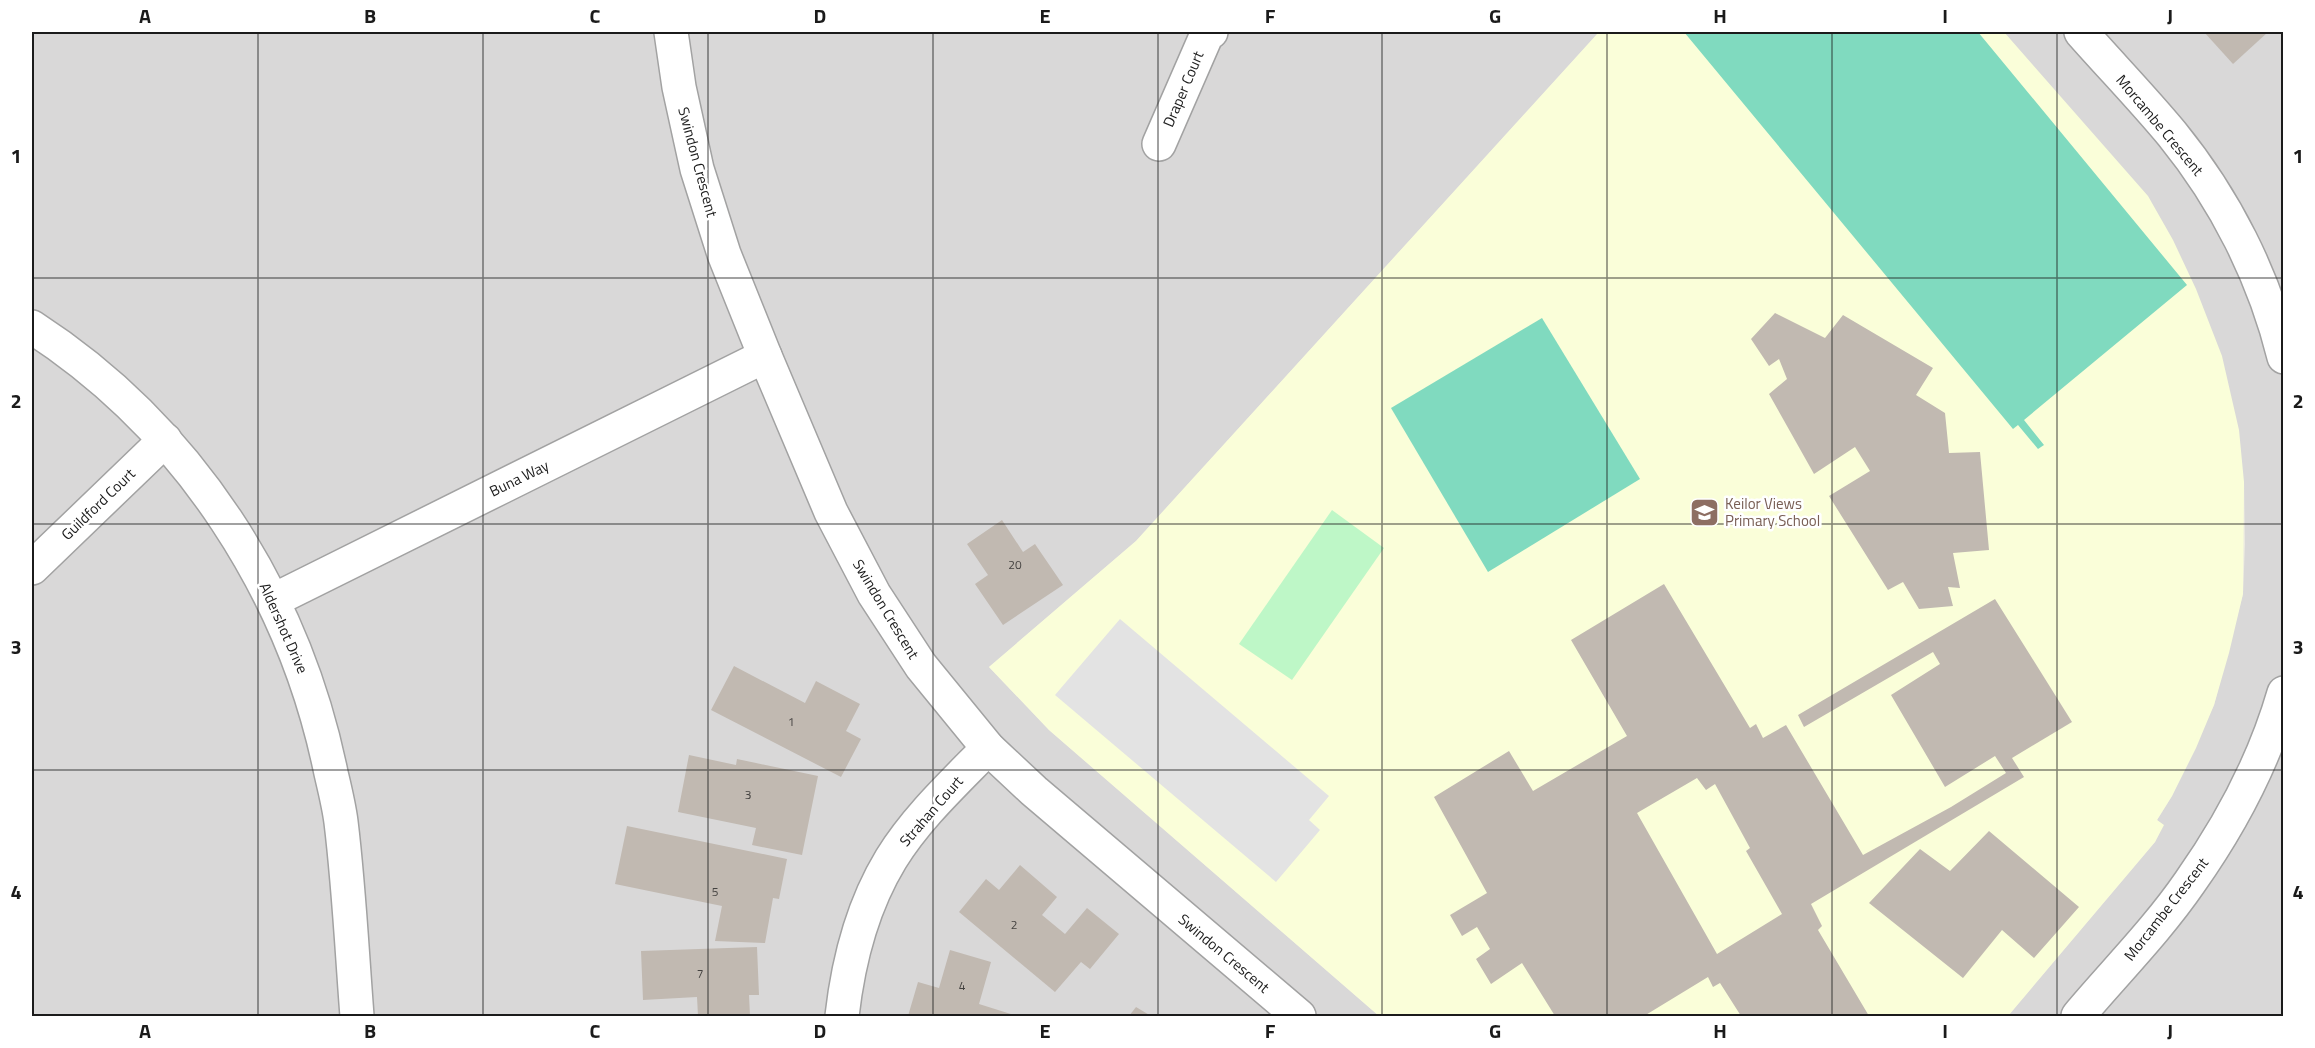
<svg xmlns="http://www.w3.org/2000/svg" width="2315" height="1048" viewBox="0 0 2315 1048" font-family="'Titillium Web',sans-serif">
<style>
.residential{fill:#d9d8d8}
.education{fill:#fafed9}
.park{fill:#bef7c7}
.pitch{fill:#80dabf}
.parking{fill:#e3e3e3}
.building{fill:#c1b9b1;fill-rule:evenodd}
.lines{fill:none;stroke-linecap:round;stroke-linejoin:round}
.minor-casing{stroke:#a2a2a2;stroke-width:36}
.minor{stroke:#fff;stroke-width:33}
.grid{fill:none;stroke:#1b1b1b;stroke-width:1.5;stroke-opacity:0.55}
.labels{text-anchor:middle;dominant-baseline:central;stroke-width:5;stroke-linejoin:round;paint-order:stroke}
.number-label{font-size:12px;fill:#444240}
.street-label{font-size:15px;fill:#1b1b1b;stroke:#fff}
.education-label{font-size:15px;fill:#785e54;stroke:#fff;text-anchor:start}
.neatline{fill:none;stroke:#1b1b1b;stroke-width:2}
.grid-label{font-size:20px;text-anchor:middle;font-weight:bold;fill:#1b1b1b}
</style>
<rect width="100%" height="100%" fill="#eceae1"/>
<g class="residential">
<path d="M32,32H1599L1136,541L989,667L1049,730L1379,1016H32Z"/>
<path d="M2004,32H2283V1016H2008L2155,842L2163,825L2157,820L2172,796L2214,705L2243,594L2245,544L2244,482Z"/>
</g>
<path class="education" d="M1599,32H2004L2148,196L2173,240L2196,289L2222,356L2239,430L2244,482L2243,594L2229,653L2214,705L2196,748L2172,796L2157,820L2164,825L2155,842L2008,1016H1379L1049,730L989,667L1136,541Z"/>
<path class="park" d="M1332,510L1384,548L1292,680L1239,644Z"/>
<g class="pitch">
<path d="M1684,32H1978L2187,285L2024,420L2044,445L2038,449L2018,425L2013,429Z"/>
<path d="M1542,318L1640,479L1488,572L1391,408Z"/>
</g>
<path class="parking" d="M1120,619L1329,796L1309,820L1320,830L1276,882L1055,695Z"/>
<g class="building">
<path d="M2204,32H2268L2233,64Z"/>
<path d="M1775,313L1825,338L1843,315L1933,368L1916,395L1945,413L1949,453L1980,452L1989,550L1953,553L1960,588L1948,587L1953,606L1919,609L1903,582L1888,590L1829,496L1870,471L1855,447L1814,474L1769,394L1787,379L1779,359L1769,366L1751,339Z"/>
<path d="M1002,520L1023,552L1035,544L1063,585L1003,625L975,584L988,575L967,544Z"/>
<path d="M1664,584L1750,728L1756,724L1763,738L1786,725L1863,855L1951,807L2006,773L1995,756L1945,787L1891,695L1940,664L1933,652L1804,727L1798,715L1995,599L2072,722L2012,758L2024,777L1811,904L1822,926L1818,930L1869,1016H1741L1720,983L1713,987L1708,977L1644,1016H1555L1522,963L1491,984L1476,959L1490,949L1477,927L1462,936L1450,915L1487,893L1434,797L1509,751L1533,791L1627,736L1571,640ZM1697,778L1706,790L1715,784L1750,848L1746,851L1782,914L1717,954L1637,813Z"/>
<path d="M734,666L805,703L816,681L860,704L846,731L861,739L841,777L711,710Z"/>
<path d="M689,755L736,765L737,759L818,776L802,855L752,845L756,828L678,812Z"/>
<path d="M627,826L787,859L779,899L773,898L765,943L715,941L722,906L615,884Z"/>
<path d="M1989,831L2079,907L2034,958L2002,930L1963,978L1869,903L1920,849L1950,871Z"/>
<path d="M1020,865L1057,897L1042,915L1065,934L1087,908L1119,934L1090,969L1081,962L1055,992L959,912L986,879L999,890Z"/>
<path d="M757,947L759,995H749L750,1016H698L697,997L643,1000L641,951Z"/>
<path d="M950,950L991,962L979,1004L1014,1015V1016H908L918,982L939,988Z"/>
<path d="M1136,1007L1151,1016H1129Z"/>
</g>
<g class="lines">
<defs>
<g id="minor">
<path d="M671,32L679,87L697,169L724,254L765,356L831,512L874,594L921,666L988,748L1034,791L1299,1016"/>
<path d="M2081,32C2111,66 2143,99 2172,134C2225,199 2264,276 2284,357"/>
<path d="M1159,144L1207,34L1211,32"/>
<path d="M32,327C188,428 294,592 331,773C335,790 339,806 341,822C349,887 352,952 357,1016"/>
<path d="M32,568L165,440"/>
<path d="M274,600L765,356"/>
<path d="M842,1016C848,963 863,905 891,859C917,817 954,783 988,748"/>
<path d="M2078,1016C2115,972 2157,930 2190,882C2231,824 2264,762 2284,693"/>
</g>
</defs>
<use href="#minor" class="minor-casing"/>
<use href="#minor" class="minor"/>
</g>
<path class="grid" d="M258,32V1016M483,32V1016M708,32V1016M933,32V1016M1158,32V1016M1382,32V1016M1607,32V1016M1832,32V1016M2057,32V1016M32,278H2284M32,524H2284M32,770H2284"/>
<defs>
<symbol id="school-square" viewBox="-11 -11 22 22"><rect x="-9" y="-9" width="18" height="18" rx="4" fill="#8d6e63" stroke="#fff"/><path d="M0-5L7-2L0 1L-7-2ZM-4 1L0 2.5L4 1V4Q0 6-4 4Z" fill="#fff"/></symbol>
</defs>
<g fill-rule="evenodd">
<use href="#school-square" x="1688" y="496" width="33" height="33"/>
</g>
<g class="labels">
<g class="number-label">
<text x="1015" y="564">20</text>
<text x="791" y="721">1</text>
<text x="748" y="794">3</text>
<text x="715" y="891">5</text>
<text x="1014" y="924">2</text>
<text x="700" y="973">7</text>
<text x="962" y="985">4</text>
</g>
<g class="street-label">
<text transform="translate(1183 89) rotate(-67)">Draper Court</text>
<text transform="translate(2160 125) rotate(50)">Morcambe Crescent</text>
<text transform="translate(698 162) rotate(75)">Swindon Crescent</text>
<text transform="translate(519 478) rotate(-26)">Buna Way</text>
<text transform="translate(98 504) rotate(-44)">Guildford Court</text>
<text transform="translate(886 609) rotate(59)">Swindon Crescent</text>
<text transform="translate(284 628) rotate(66)">Aldershot Drive</text>
<text transform="translate(931 811) rotate(-49)">Strahan Court</text>
<text transform="translate(2166 909) rotate(-52)">Morcambe Crescent</text>
<text transform="translate(1224 953) rotate(40)">Swindon Crescent</text>
</g>
<g class="education-label">
<text x="1725" y="503">Keilor Views<tspan x="1725" dy="17">Primary School</tspan></text>
</g>
</g>
<rect width="2315" height="1048" fill="none" stroke="#ffffff" stroke-width="66"/>
<rect x="33" y="33" width="2249" height="982" class="neatline"/>
<g class="grid-label">
<text x="145" y="23">A</text>
<text x="370" y="23">B</text>
<text x="595" y="23">C</text>
<text x="820" y="23">D</text>
<text x="1045" y="23">E</text>
<text x="1270" y="23">F</text>
<text x="1495" y="23">G</text>
<text x="1720" y="23">H</text>
<text x="1945" y="23">I</text>
<text x="2170" y="23">J</text>
<text x="16" y="163">1</text>
<text x="2298" y="163">1</text>
<text x="16" y="408">2</text>
<text x="2298" y="408">2</text>
<text x="16" y="654">3</text>
<text x="2298" y="654">3</text>
<text x="16" y="899">4</text>
<text x="2298" y="899">4</text>
<text x="145" y="1038">A</text>
<text x="370" y="1038">B</text>
<text x="595" y="1038">C</text>
<text x="820" y="1038">D</text>
<text x="1045" y="1038">E</text>
<text x="1270" y="1038">F</text>
<text x="1495" y="1038">G</text>
<text x="1720" y="1038">H</text>
<text x="1945" y="1038">I</text>
<text x="2170" y="1038">J</text>
</g>
</svg>
